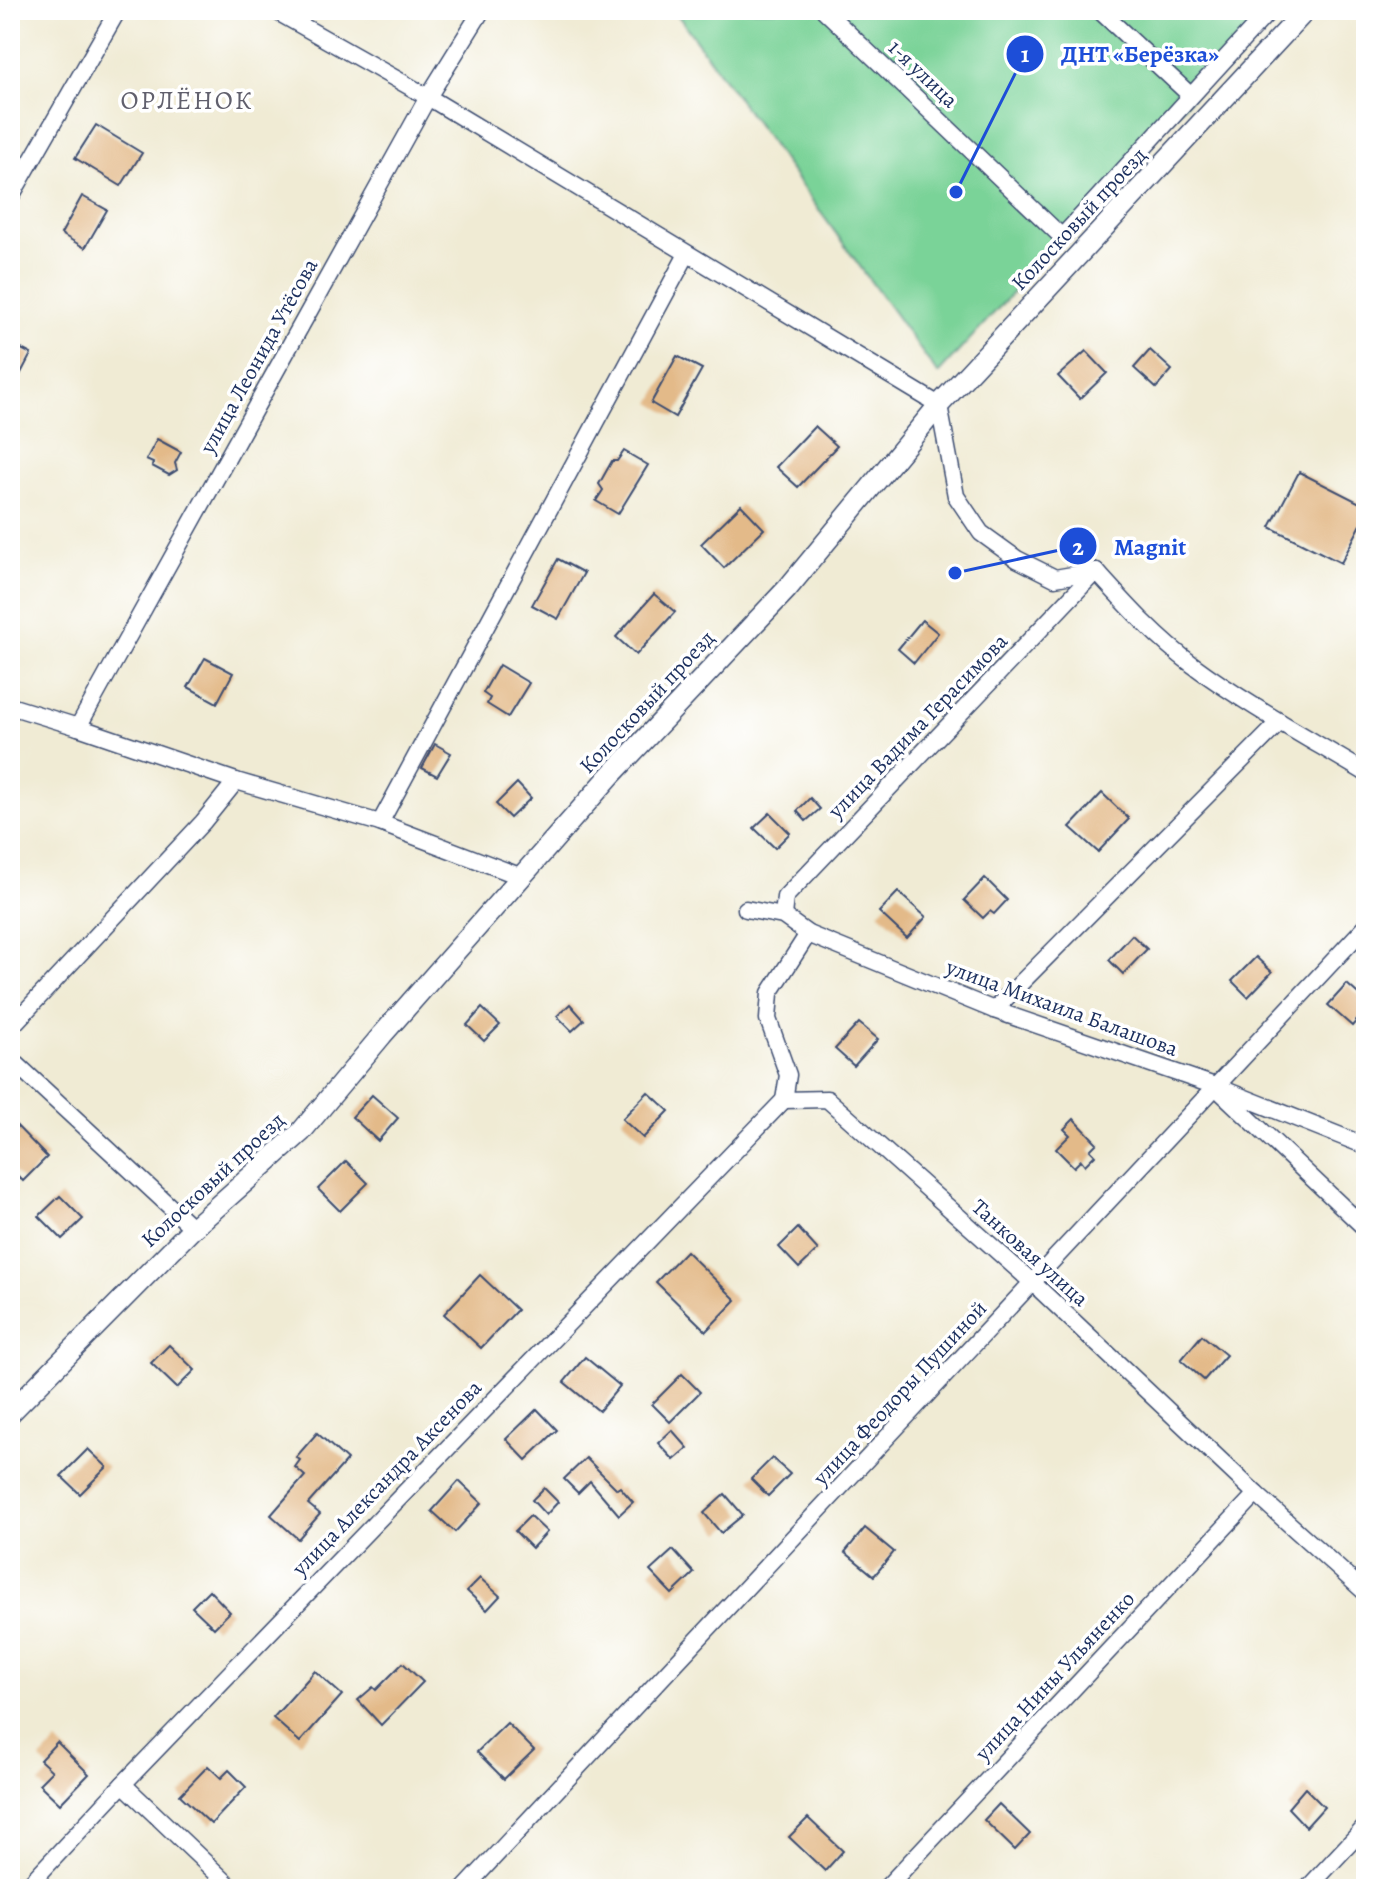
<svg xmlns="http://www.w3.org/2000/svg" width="1376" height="1899" viewBox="0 0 1376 1899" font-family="Alegreya,serif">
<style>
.green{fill:#7ad398;stroke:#4a817b;stroke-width:2}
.building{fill:#e3ba89}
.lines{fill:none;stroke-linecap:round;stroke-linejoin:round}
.minor-casing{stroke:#3b4b70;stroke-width:19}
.tertiary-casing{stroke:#3b4b70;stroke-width:23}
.minor{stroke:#fff;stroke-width:16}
.tertiary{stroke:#fff;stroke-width:20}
.labels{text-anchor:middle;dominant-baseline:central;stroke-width:7;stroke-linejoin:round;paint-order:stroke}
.street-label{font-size:22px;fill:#1b2f5e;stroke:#fff}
.quarter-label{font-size:26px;letter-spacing:2px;fill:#61606d;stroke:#fff}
.leader{fill:none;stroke:#1d4ed8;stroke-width:3}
.callout-dot{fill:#1d4ed8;stroke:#fff;stroke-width:3}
.mark-label{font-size:24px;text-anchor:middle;font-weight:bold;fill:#fff}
.callout-label{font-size:24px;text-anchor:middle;font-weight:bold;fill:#1d4ed8;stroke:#fff;stroke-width:7;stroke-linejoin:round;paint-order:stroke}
</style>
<rect width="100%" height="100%" fill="#fff"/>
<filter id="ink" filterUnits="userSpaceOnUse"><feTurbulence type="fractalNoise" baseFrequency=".0125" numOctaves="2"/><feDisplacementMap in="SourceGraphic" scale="16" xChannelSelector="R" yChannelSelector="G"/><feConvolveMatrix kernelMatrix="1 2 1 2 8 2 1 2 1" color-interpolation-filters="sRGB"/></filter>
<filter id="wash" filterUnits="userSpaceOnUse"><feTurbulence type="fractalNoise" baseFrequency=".006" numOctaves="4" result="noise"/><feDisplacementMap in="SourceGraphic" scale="32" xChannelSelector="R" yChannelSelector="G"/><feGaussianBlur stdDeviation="1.8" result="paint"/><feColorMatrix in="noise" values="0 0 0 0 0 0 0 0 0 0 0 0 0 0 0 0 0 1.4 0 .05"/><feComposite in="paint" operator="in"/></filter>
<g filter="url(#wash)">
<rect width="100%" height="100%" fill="#f0ebd4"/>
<path class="green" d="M674,10H1272L938,374Z"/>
<g id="blocks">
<g class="building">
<path d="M96,125L142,153L121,186L75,158Z"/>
<path d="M82,196L107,210L85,248L61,234Z"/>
<path d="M10,343L31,354L10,394Z"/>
<path d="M1150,350L1172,370L1156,388L1134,368Z"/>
<path d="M1086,351L1107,373L1080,399L1058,376Z"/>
<path d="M677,356L702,369L675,417L651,403Z"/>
<path d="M815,426L837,446L798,487L776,467Z"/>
<path d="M157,439L181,452L175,463L177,470L169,475L152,466L153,463L146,460Z"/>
<path d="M624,451L648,465L618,514L596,501L603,490L599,484L603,477L612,461H617Z"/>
<path d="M1299,472L1366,506V515L1341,563L1270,527Z"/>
<path d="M741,505L764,529L724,568L701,544Z"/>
<path d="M558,559L584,573L558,619L532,605Z"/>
<path d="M654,594L675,612L636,655L616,637Z"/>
<path d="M922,620L938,633L914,663L898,649Z"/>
<path d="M205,658L233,673L217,703L188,687Z"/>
<path d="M499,665L529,683L508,717L487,704L490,698L483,693Z"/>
<path d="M435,744L451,753L437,776L422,768Z"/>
<path d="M517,783L531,798L510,818L496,804Z"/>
<path d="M1102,793L1129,819L1098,852L1070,827Z"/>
<path d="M810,798L820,809L806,821L797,811Z"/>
<path d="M770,813L790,833L775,848L754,828Z"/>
<path d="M985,878L1007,900L994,914L990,911L983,918L964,900Z"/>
<path d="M898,892L926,917L907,938L879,912Z"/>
<path d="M1132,935L1147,949L1123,974L1109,960Z"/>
<path d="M1256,957L1272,972L1248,997L1232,981Z"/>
<path d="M1347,984L1366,1001V1025L1359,1018L1352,1026L1328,1005Z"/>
<path d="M570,1004L584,1020L572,1031L557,1016Z"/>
<path d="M482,1008L500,1025L484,1041L467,1025Z"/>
<path d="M859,1023L878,1039L854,1066L835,1049Z"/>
<path d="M648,1092L669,1111L643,1138L622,1119Z"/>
<path d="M372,1095L398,1118L378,1141L352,1117Z"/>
<path d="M10,1119L47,1157L23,1181L10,1168Z"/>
<path d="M1074,1119L1097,1143L1090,1150L1095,1155L1085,1165L1081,1160L1074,1167L1056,1149L1070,1135L1064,1129Z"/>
<path d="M346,1161L368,1183L340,1211L318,1189Z"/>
<path d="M60,1196L83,1219L62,1239L39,1216Z"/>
<path d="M798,1228L818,1250L799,1268L779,1247Z"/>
<path d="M686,1251L736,1300L706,1331L656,1282Z"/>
<path d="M480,1275L517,1310L481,1348L444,1314Z"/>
<path d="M1202,1335L1226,1355L1204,1380L1181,1360Z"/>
<path d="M169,1345L195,1370L177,1388L151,1363Z"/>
<path d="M585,1357L620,1386L599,1411L564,1382Z"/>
<path d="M682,1374L700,1392L670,1422L652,1404Z"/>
<path d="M537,1409L557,1430L526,1460L506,1439Z"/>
<path d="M672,1430L688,1448L674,1460L658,1443Z"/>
<path d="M317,1433L347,1460L308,1504L320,1514L298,1539L271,1515L305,1476L295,1467L300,1460L296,1457Z"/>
<path d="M88,1449L107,1467L80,1494L61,1476Z"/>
<path d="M586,1458L617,1489L620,1487L633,1502L619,1515L590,1481L578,1493L564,1479Z"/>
<path d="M772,1458L790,1474L768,1496L751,1479Z"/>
<path d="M459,1481L482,1503L455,1532L432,1511Z"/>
<path d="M544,1488L558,1502L546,1515L532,1500Z"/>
<path d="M725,1494L743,1515L721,1533L704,1513Z"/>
<path d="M530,1516L547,1532L532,1548L515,1531Z"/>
<path d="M865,1528L894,1552L874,1576L845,1552Z"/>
<path d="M673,1550L694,1573L672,1594L650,1571Z"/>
<path d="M480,1578L500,1596L487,1610L467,1591Z"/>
<path d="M209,1590L230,1612L214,1628L192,1607Z"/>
<path d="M403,1663L423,1682L381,1725L358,1700L373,1687L376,1690Z"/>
<path d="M315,1671L342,1695L300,1742L273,1718Z"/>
<path d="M507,1723L534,1750L504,1779L477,1752Z"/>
<path d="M57,1742L89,1774L60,1804L39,1784L52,1771L40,1760Z"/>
<path d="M208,1766L221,1778L229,1770L246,1787L211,1824L180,1795Z"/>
<path d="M1305,1788L1324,1807L1306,1827L1288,1808Z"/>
<path d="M999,1804L1030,1834L1015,1850L984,1820Z"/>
<path d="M808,1818L843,1851L825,1871L789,1837Z"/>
</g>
</g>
</g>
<g filter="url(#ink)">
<use href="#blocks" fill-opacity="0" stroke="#3b4b70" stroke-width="2"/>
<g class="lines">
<defs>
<g id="minor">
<path d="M274,10L428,97L939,405L956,496L981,533L1017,559L1055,578L1096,571"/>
<path d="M824,10L1062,237L1270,10"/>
<path d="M1099,10L1190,95"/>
<path d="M10,198L118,10"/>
<path d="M1096,571C1126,604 1156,638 1193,665C1247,705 1308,738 1366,773"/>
<path d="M10,706L78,727L236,781L380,823L522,877"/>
<path d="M78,727L428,97L482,10"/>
<path d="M380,823L687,254"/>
<path d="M746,909L783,916L808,934L994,1010L1215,1086L1366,1146"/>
<path d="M783,916L785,897L1096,571"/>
<path d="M808,934L770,993L768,1019L788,1075L784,1100L827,1099L1033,1283L1256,1494L1366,1593"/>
<path d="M994,1010L1280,722"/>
<path d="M10,1028L203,822L236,781"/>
<path d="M10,1058L193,1228"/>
<path d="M1222,1093L1366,1229"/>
<path d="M123,1784L233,1889"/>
<path d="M25,1889L123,1784L784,1100"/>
<path d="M464,1889L1366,926"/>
<path d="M885,1889L1256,1494"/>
<path d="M1307,1889L1366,1826"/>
</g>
<path id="tertiary" d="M10,1413L193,1228L301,1132L382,1035L611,775L787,589L939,405L1306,10"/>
</defs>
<use href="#minor" class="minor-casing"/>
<use href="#tertiary" class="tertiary-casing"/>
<use href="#minor" class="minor"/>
<use href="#tertiary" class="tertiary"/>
</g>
</g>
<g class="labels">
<g class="street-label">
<text transform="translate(923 74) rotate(44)">1-я улица</text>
<text transform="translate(1079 219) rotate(-47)">Колосковый проезд</text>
<text transform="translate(259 356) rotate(-61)">улица Леонида Утёсова</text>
<text transform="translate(647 702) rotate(-47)">Колосковый проезд</text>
<text transform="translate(918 726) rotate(-46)">улица Вадима Герасимова</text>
<text transform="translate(1062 1008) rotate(20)">улица Михаила Балашова</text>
<text transform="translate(213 1180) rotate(-43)">Колосковый проезд</text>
<text transform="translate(1030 1253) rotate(42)">Танковая улица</text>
<text transform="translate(900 1393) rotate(-47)">улица Феодоры Пушиной</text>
<text transform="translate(387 1478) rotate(-46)">улица Александра Аксенова</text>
<text transform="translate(1055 1676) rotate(-47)">улица Нины Ульяненко</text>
</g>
<g class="quarter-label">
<text x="187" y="100">ОРЛЁНОК</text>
</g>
</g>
<path class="leader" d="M956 192L1025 54M955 573L1078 546"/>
<g class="callout-dot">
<circle cx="956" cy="192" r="8"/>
<circle cx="955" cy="573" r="8"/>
<circle cx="1025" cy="54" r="20"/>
<circle cx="1078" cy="546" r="20"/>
</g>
<g class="mark-label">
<text x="1025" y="62">1</text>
<text x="1078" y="555">2</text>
</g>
<g class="callout-label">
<text x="1140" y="62">ДНТ «Берёзка»</text>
<text x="1150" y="555">Magnit</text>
</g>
<rect width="1376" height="1899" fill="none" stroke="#fff" stroke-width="40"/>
</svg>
